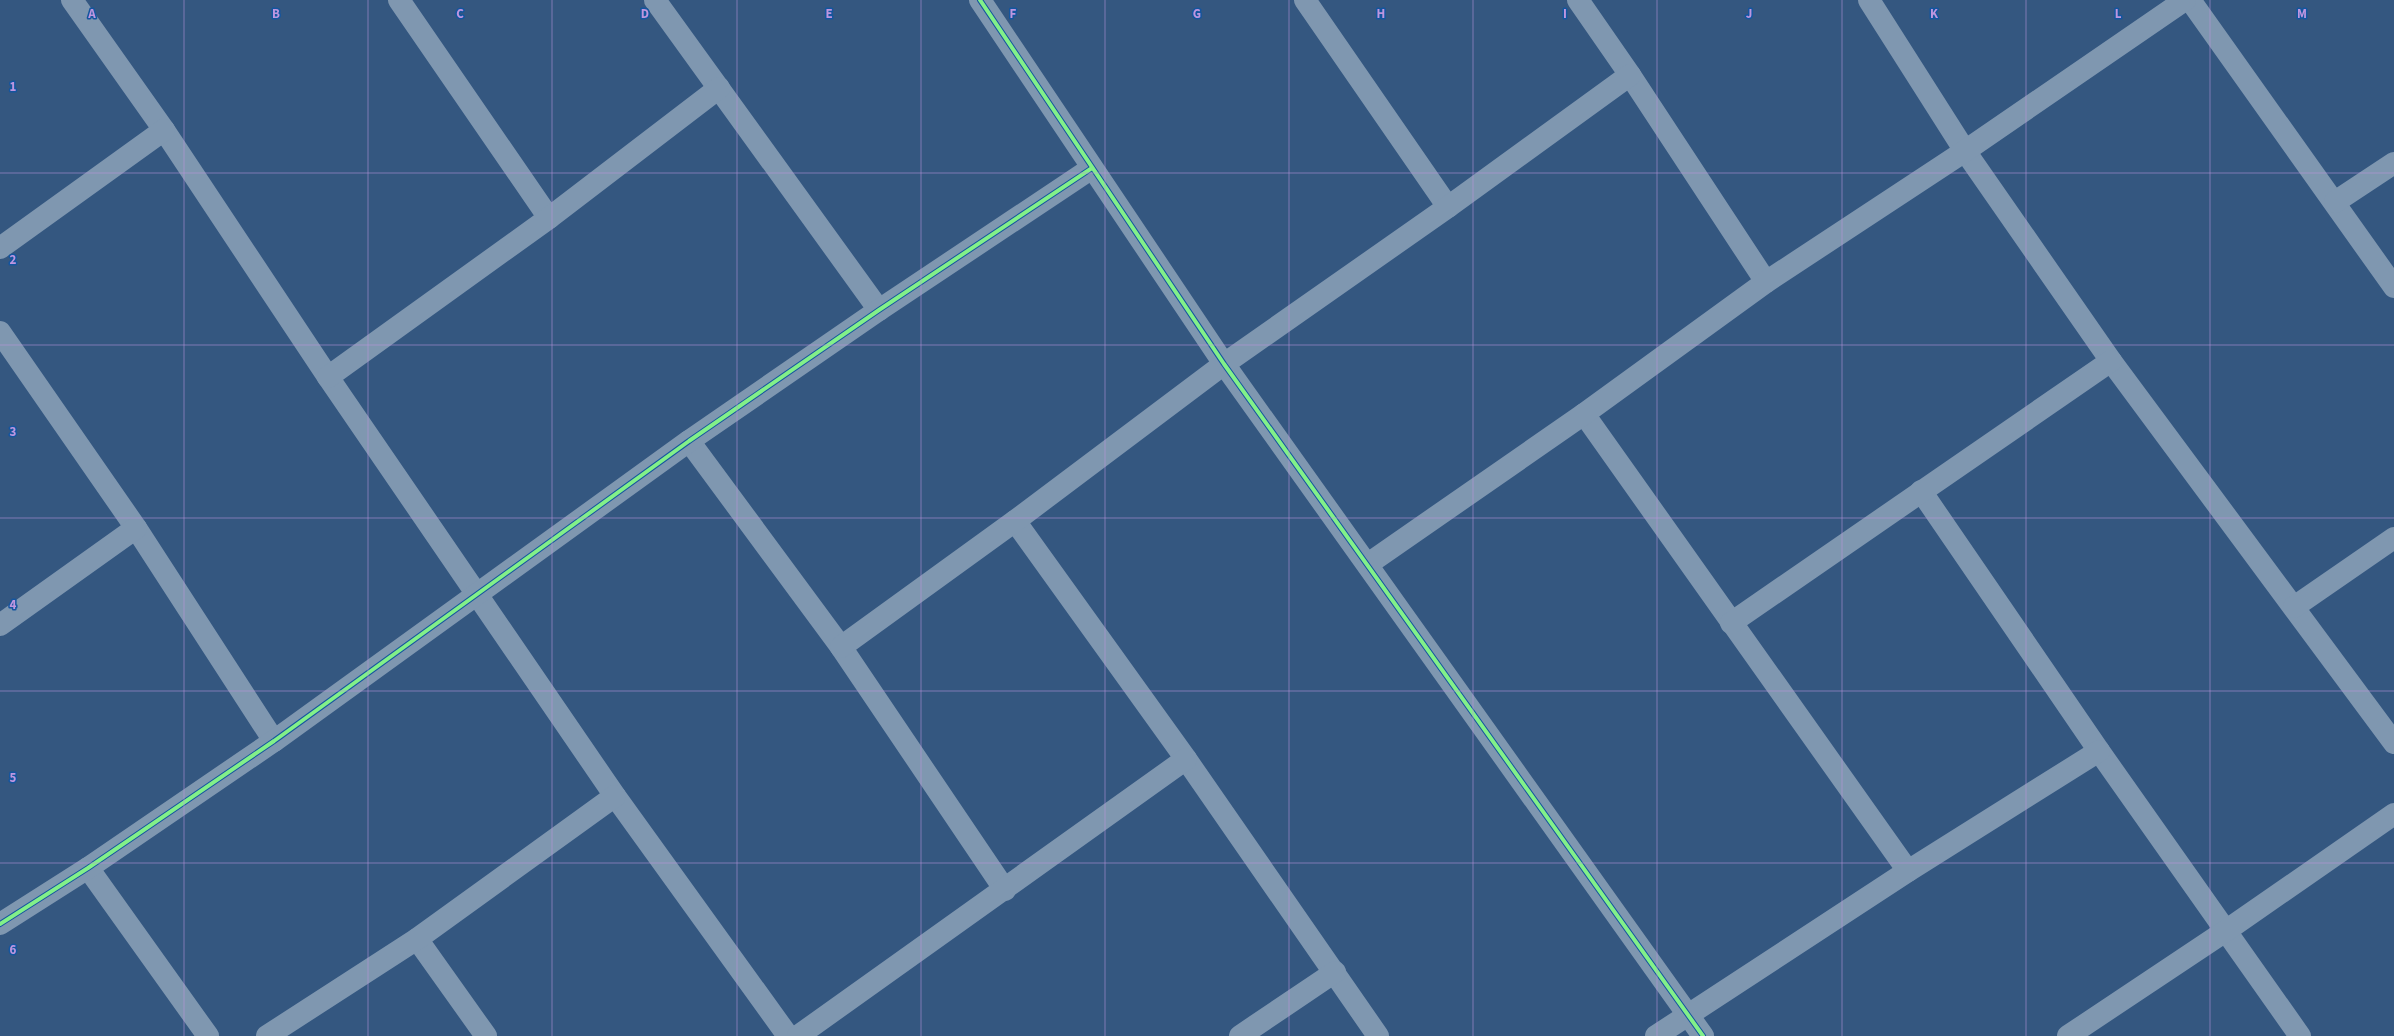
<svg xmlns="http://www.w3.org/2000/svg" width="2394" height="1036" viewBox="0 0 2394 1036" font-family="'Source Sans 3',sans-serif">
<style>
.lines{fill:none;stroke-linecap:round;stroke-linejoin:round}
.street{stroke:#7f97b0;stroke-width:22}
.cycleway-casing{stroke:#14559f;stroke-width:6}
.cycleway{stroke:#82f089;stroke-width:4}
.grid{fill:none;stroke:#bd96df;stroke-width:1;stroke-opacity:0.55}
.grid-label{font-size:13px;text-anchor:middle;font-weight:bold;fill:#bd96df;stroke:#14559f;stroke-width:3;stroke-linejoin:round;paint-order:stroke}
</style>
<rect width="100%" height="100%" fill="#345780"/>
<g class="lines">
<g class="street">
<path d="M72,0L164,130L328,377L615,796L788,1036"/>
<path d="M399,0L549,218"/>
<path d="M655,0L879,310"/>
<path d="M980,0L1224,364L1703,1036"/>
<path d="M1305,0L1448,207"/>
<path d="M1578,0L1630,75L1766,282"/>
<path d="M1869,0L1965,151L2111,361L2394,743"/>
<path d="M2190,0L2394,287"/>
<path d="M2335,202L2394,163"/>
<path d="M0,248L164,130"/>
<path d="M0,332L136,528L274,741"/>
<path d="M328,377L549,218L719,88"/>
<path d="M1584,414L1908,871"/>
<path d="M689,441L841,647L1005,890"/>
<path d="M1921,491L2099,751L2300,1036"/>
<path d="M1015,521L1186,759L1378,1036"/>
<path d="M1368,564L1584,414L1766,282L1965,151L2185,0"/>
<path d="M2294,607L2394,538"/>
<path d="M1731,623L2111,361"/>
<path d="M0,625L136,528"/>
<path d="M841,647L1015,521L1224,364L1448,207L1630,75"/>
<path d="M88,868L208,1036"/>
<path d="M0,924L88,868L274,741L689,441L879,310L1092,168"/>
<path d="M417,939L486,1036"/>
<path d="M267,1036L417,939L615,796"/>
<path d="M798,1036L1186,759"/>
<path d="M1240,1036L1335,972"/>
<path d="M1656,1036L1908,871L2099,751"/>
<path d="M2068,1036L2227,930L2394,814"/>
</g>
<defs>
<g id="cycleway">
<path d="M980,0L1224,364L1703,1036"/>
<path d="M0,924L88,868L274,741L689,441L879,310L1092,168"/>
</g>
</defs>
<use href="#cycleway" class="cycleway-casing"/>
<use href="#cycleway" class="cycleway"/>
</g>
<path class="grid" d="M184,0V1036M368,0V1036M552,0V1036M737,0V1036M921,0V1036M1105,0V1036M1289,0V1036M1473,0V1036M1657,0V1036M1842,0V1036M2026,0V1036M2210,0V1036M0,173H2394M0,345H2394M0,518H2394M0,691H2394M0,863H2394"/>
<g class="grid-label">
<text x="92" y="18">A</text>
<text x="276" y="18">B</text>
<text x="460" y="18">C</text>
<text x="645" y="18">D</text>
<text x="829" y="18">E</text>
<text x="1013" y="18">F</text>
<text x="1197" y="18">G</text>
<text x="1381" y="18">H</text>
<text x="1565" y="18">I</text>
<text x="1749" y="18">J</text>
<text x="1934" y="18">K</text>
<text x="2118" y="18">L</text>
<text x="2302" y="18">M</text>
<text x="13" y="91">1</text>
<text x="13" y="264">2</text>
<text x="13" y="436">3</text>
<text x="13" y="609">4</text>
<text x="13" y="782">5</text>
<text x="13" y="954">6</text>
</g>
</svg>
